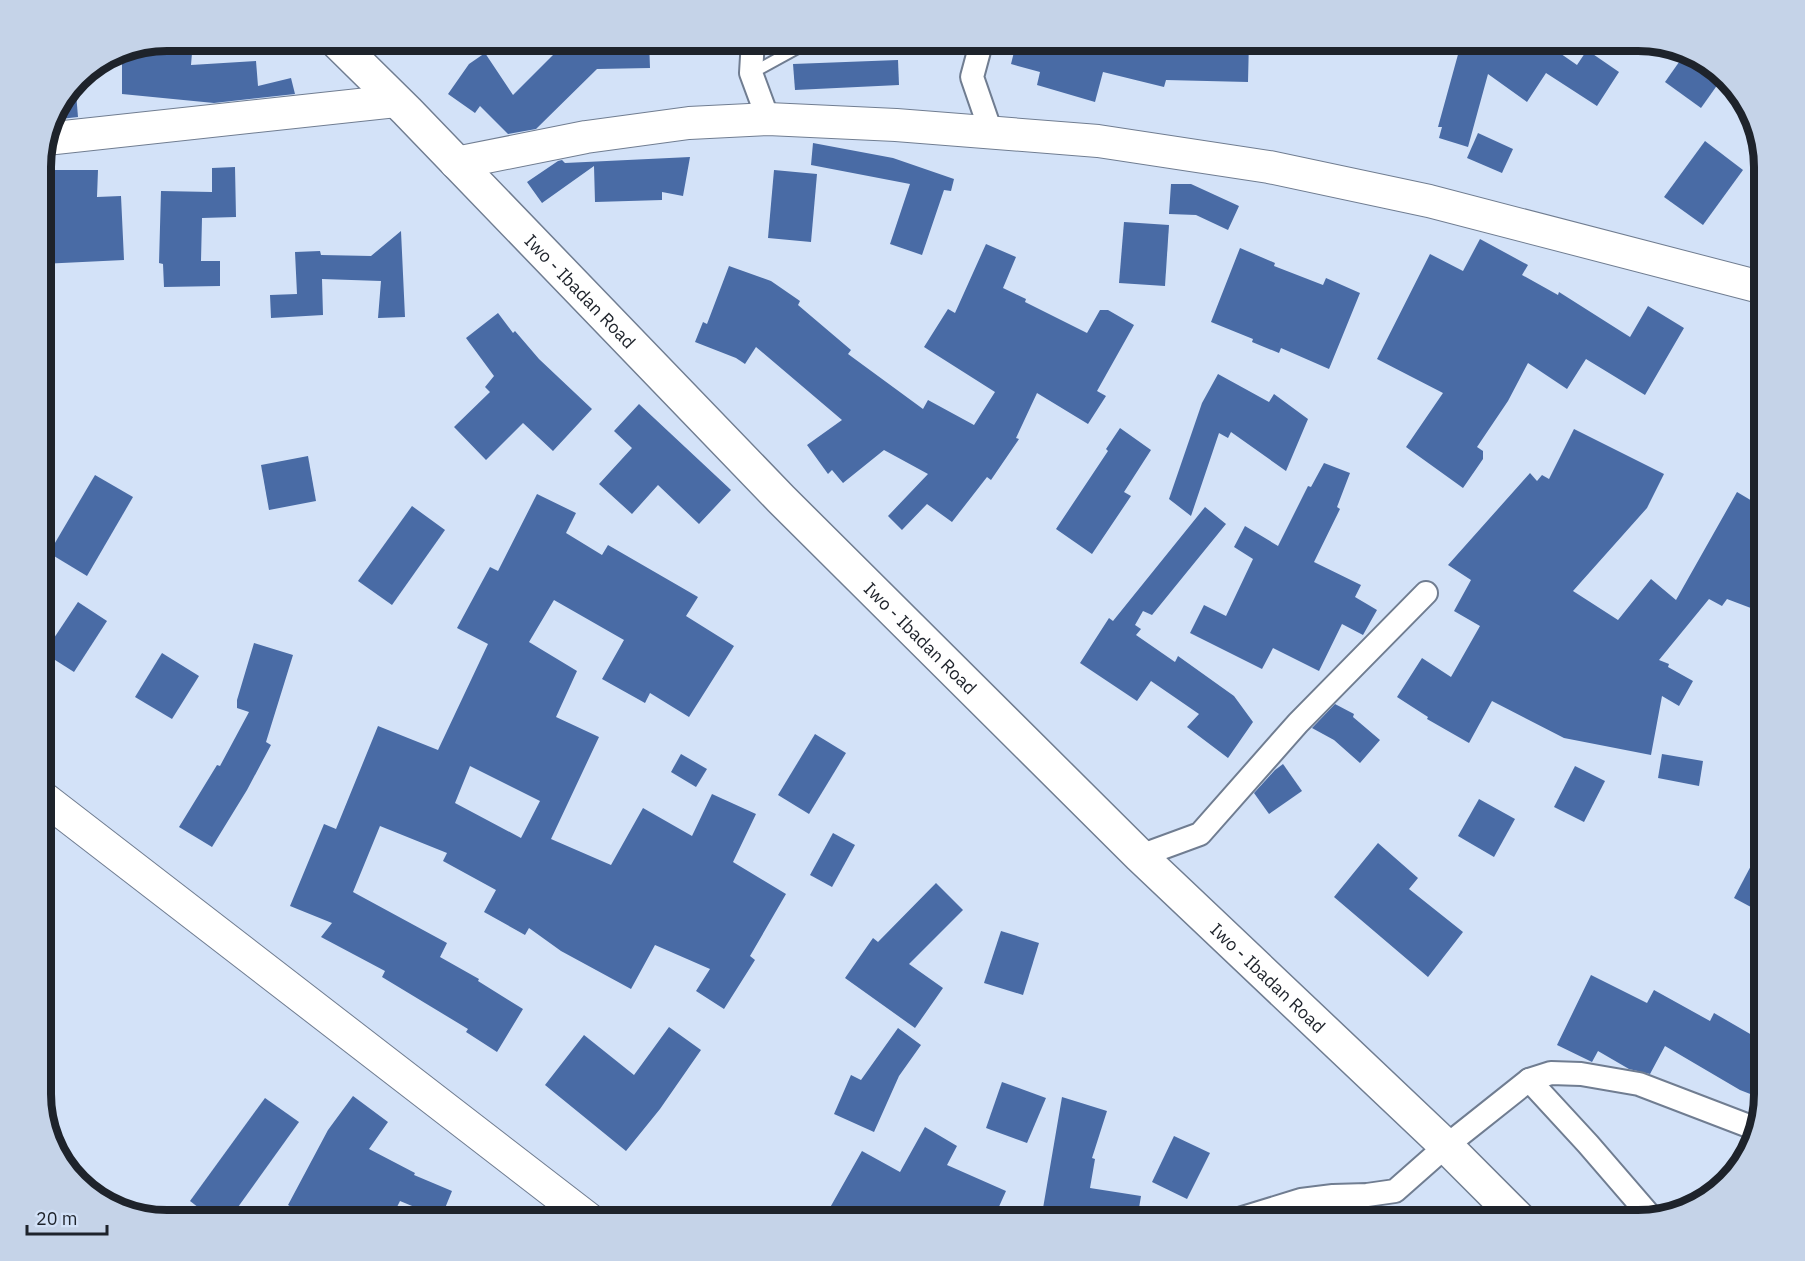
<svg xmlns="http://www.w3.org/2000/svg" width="1805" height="1261" viewBox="0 0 1805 1261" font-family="'IBM Plex Sans',sans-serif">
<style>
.building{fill:#496ba5;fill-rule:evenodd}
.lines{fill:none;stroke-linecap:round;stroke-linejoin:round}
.lane-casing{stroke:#707d91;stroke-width:14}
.street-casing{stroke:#707d91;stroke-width:26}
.secondary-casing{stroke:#707d91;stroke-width:34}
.primary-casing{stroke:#707d91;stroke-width:36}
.lane{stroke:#fff;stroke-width:10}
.street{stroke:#fff;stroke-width:22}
.secondary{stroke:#fff;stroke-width:32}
.primary{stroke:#fff;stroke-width:33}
.labels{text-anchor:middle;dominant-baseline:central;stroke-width:6;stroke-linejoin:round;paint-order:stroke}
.street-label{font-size:18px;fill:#1e232b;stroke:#d3e2f8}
.rim{fill:none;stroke:#1e232b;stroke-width:8}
</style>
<rect width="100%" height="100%" fill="#d3e2f8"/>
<g class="building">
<path d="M568,40H649L650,68L597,69L536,129L508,134L480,106L475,113L448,94L469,64L485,53L513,95Z"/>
<path d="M1017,40H1249L1248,82L1166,80L1164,87L1103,72L1095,102L1037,85L1040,72L1011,64Z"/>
<path d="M1462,40H1541L1577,65L1587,50L1619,72L1597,106L1546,73L1527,102L1488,74L1468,147L1439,138L1442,127H1438Z"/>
<path d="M129,48L192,53L191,65L256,61L258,86L291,78L295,94L214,103L122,94V49Z"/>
<path d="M1684,55L1709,62L1723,77L1701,108L1665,82Z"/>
<path d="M898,60L899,85L795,90L793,64Z"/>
<path d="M75,81L78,117L51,120L53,111Z"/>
<path d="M1478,133L1513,149L1502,173L1467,158Z"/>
<path d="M1705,141L1743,170L1703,225L1664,197Z"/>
<path d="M813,143L893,158L954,179L951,191L944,190L922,255L890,244L910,184L811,165Z"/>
<path d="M690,157L683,196L662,192V200L595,202L594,166L542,203L527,182L558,161L562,160L565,163Z"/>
<path d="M235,167L236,217L202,218L201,261H220V286L164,287L163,264L159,263L161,191L212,192V168Z"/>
<path d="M41,170H98L97,197L121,196L124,260L41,264Z"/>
<path d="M774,170L817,174L811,242L768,238Z"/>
<path d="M1171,184H1191L1239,206L1228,230L1196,215L1169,214Z"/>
<path d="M1124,222L1169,225L1165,286L1119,283Z"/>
<path d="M401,231L405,317L378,318L381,281L322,279L323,315L271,318L270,295L297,294L295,252L320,251L321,255L371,256Z"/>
<path d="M1480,239L1528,265L1522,275L1558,295L1559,292L1630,337L1648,306L1684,328L1645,395L1586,359L1567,389L1528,363L1508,401L1477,447L1483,451V459L1463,488L1406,447L1443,393L1377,359L1430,254L1463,271Z"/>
<path d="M986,244L1016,257L1003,288L1026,299L1025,302L1087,333L1100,310H1108L1134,325L1097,391L1106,396L1088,424L1037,393L1016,438L1019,439L991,480L987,477L952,522L927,504L902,530L888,516L928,474L884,450L843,483L832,470L828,474L807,445L842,420L756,347L745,364L736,358L695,342L703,322L707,324L729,266L771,281L800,301L798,305L851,350L848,354L923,409L928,400L974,425L995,392L924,347L948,309L955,313Z"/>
<path d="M1240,248L1275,263L1274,266L1323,285L1326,278L1360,293L1329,369L1281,348L1279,353L1252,342L1253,339L1211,322Z"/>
<path d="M498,313L513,333L515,331L539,359L592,409L553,451L523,423L486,460L454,427L490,392L485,387L494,376L466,338Z"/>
<path d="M1218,374L1269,402L1274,394L1308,419L1286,471L1231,432L1228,438L1219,433L1191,516L1169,499L1202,403Z"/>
<path d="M639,404L731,490L699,524L658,485L632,514L599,484L632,448L614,431Z"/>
<path d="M1120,428L1151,450L1124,492L1131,496L1092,554L1056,529L1108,451L1106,449Z"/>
<path d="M1574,429L1664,474L1647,508L1573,591L1618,620L1651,579L1676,600L1737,492L1764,508V613L1727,599L1722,606L1709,599L1659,660L1669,664L1668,667L1693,681L1679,706L1662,696L1651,755L1564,738L1492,701L1469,743L1427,719L1428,717L1397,697L1422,658L1451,677L1480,626L1454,611L1471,580L1448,565L1530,473L1537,481L1542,475L1549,479Z"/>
<path d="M308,456L316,501L269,510L261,465Z"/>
<path d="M1324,463L1350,473L1337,507L1340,509L1314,562L1361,585L1355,597L1377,610L1363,635L1342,624L1319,671L1273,648L1262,669L1190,633L1204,605L1226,616L1253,559L1234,547L1245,526L1278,546L1308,486L1311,487Z"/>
<path d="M95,475L133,497L87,576L49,553Z"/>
<path d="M537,494L576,513L566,533L602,555L608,545L698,597L686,616L734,646L689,717L650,693L645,703L602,679L624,640L554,600L529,642L577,671L556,717L599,737L551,839L611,865L643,808L692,836L712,794L756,814L733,862L786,894L750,956L755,960L724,1009L696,991L710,969L655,945L631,989L561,951L529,928L525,935L484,912L496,890L443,861L447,853L380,826L353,892L447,943L440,957L479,979L478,981L523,1009L497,1052L466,1032L468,1029L382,977L385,971L321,937L332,923L290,906L324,824L336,829L378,726L438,750L488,644L457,628L490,567L498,571ZM470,766L540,801L521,838L455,803Z"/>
<path d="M412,506L445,530L392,605L358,581Z"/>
<path d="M1205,507L1226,524L1152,615L1143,611L1135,625L1141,629L1136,635L1175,662L1178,656L1234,696L1253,722L1228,758L1187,727L1199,714L1151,681L1137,701L1080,663L1109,618L1113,621Z"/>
<path d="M78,602L107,621L74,672L44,653Z"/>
<path d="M254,643L293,655L266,742L271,745L247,790L212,847L179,827L217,765L220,766L249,712L237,708V700Z"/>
<path d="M162,653L199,676L172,719L135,697Z"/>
<path d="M1335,704L1354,714L1353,717L1380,740L1360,763L1334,740L1312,728Z"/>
<path d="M815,734L846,753L809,814L778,795Z"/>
<path d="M681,754L707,769L696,787L671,772Z"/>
<path d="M1662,754L1703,761L1699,786L1658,778Z"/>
<path d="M1283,764L1302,791L1269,814L1254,793L1275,770Z"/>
<path d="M1575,766L1605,781L1584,822L1554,807Z"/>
<path d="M1479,799L1515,819L1494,857L1458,836Z"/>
<path d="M833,833L855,845L832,887L810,875Z"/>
<path d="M1764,841V914L1734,898Z"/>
<path d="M1378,843L1418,878L1409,889L1463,932L1428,977L1334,897Z"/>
<path d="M936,883L963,910L909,964L943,988L915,1028L845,978L873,938L878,942Z"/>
<path d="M1001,931L1039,943L1023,995L984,983Z"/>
<path d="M1591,975L1647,1003L1654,990L1710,1021L1714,1013L1764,1042L1763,1099L1740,1090L1665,1046L1650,1074L1629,1069L1598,1051L1592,1062L1557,1045Z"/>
<path d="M669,1027L701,1050L660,1109L626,1151L545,1085L584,1035L634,1075Z"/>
<path d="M898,1028L921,1045L899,1076L874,1132L834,1114L851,1075L861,1080Z"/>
<path d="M1002,1082L1046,1098L1027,1143L986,1128Z"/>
<path d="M353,1096L388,1122L369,1149L415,1173L414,1175L452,1191L441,1218L400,1201L390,1221H315L288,1205L328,1130Z"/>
<path d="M1062,1097L1107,1111L1092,1158L1095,1159L1090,1188L1141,1196L1137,1220H1041Z"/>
<path d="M265,1098L299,1122L228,1221H216L190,1201Z"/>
<path d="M925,1127L957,1146L947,1165L1006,1191L993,1220H823L862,1151L900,1172Z"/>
<path d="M1174,1136L1210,1153L1187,1199L1152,1182Z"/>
</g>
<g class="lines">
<defs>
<path id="lane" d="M752,73L812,40"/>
<g id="street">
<path d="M753,40L751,73L768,119"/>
<path d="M982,40L972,77L991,132"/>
<path d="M1140,856L1200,834L1298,723L1426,593"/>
<path d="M1529,1080L1588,1144L1651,1217"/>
<path d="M1236,1220L1301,1200L1333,1196L1367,1195L1395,1191L1446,1146L1529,1080L1551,1073L1581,1074L1639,1084L1754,1128"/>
</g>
<g id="secondary">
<path d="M46,139L396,101"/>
<path d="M456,163L586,137L689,123L768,119L896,125L1098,141L1269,167L1429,201L1764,288"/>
<path d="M41,796L590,1220"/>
</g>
<g id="primary">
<path id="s1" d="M335,40L407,111L781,499L1140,856L1446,1146L1520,1220"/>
</g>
</defs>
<use href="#lane" class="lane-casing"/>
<use href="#street" class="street-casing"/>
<use href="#secondary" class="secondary-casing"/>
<use href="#primary" class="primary-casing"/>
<use href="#lane" class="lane"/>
<use href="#street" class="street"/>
<use href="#secondary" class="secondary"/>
<use href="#primary" class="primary"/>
</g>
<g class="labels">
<g class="street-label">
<text stroke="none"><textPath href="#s1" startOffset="351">Iwo - Ibadan Road</textPath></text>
<text stroke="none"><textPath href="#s1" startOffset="837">Iwo - Ibadan Road</textPath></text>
<text stroke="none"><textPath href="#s1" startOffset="1323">Iwo - Ibadan Road</textPath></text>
</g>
</g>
<path d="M0 0H1805V1261H0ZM167 51H1638A116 116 0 0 1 1754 167V1094A116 116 0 0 1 1638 1210H167A116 116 0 0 1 51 1094V167A116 116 0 0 1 167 51Z" fill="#c5d3e8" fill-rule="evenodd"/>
<path class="rim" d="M167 51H1638A116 116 0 0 1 1754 167V1094A116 116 0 0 1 1638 1210H167A116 116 0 0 1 51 1094V167A116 116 0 0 1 167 51Z"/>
<path d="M27 1225v9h80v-9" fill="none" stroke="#1e232b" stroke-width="3"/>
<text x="36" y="1225" font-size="18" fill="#1e232b" stroke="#d3e2f8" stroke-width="4.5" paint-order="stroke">20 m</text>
</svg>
